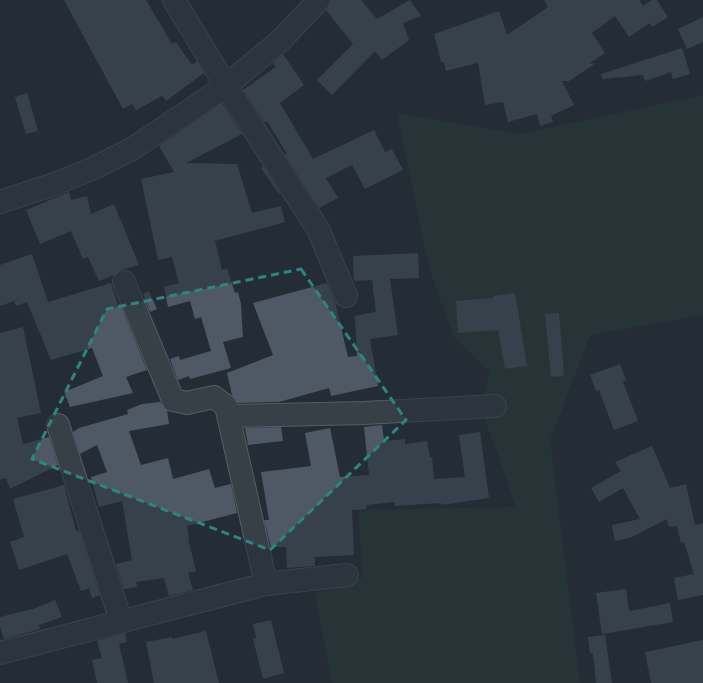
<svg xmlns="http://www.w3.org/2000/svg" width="703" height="683" viewBox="0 0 703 683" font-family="Overpass,sans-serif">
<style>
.green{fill:#293b39}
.building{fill:#4f5965}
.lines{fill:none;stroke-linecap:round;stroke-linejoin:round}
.minor-casing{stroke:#555d65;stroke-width:24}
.minor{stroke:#373f47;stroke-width:22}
.marked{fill:none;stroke:#30847f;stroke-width:3;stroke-dasharray:8 5;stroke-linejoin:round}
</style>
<rect width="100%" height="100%" fill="#242d36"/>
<path class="green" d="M703,95V315L590,335L550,440L580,683H332L315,594L363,577L358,510L516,507L481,408L490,371L453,336L429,267L397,113L520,134Z"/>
<g class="building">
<path d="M64,0H146L172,44L176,42L192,65L197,61L204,73L166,101L162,96L136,110L132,104L123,109Z"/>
<path d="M331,0H361L377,19L410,0L421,16L403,23L409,40L382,60L375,51L332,95L317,80L353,44L326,10Z"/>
<path d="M544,0H639L643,6L652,0H657L668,17L652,27L650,23L629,37L615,16L592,33L605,53L589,64L596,63L569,81H562L574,105L551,116L553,122L540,126L537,114L508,122L503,102L485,105L478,63L446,71L444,62H441L434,34L499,11L507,35L548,7Z"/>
<path d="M703,17V42L687,49L678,29Z"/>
<path d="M682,48L690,74L673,79L671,72L645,81L643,75L602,79L601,74Z"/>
<path d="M283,54L304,85L280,103L313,159L374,130L385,152L392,149L403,170L365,189L352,165L326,178L338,198L319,208L285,155L287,154L267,121L265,123L243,90L276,67L273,63Z"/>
<path d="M27,93L38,131L26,134L15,97Z"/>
<path d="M222,103L242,134L186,163L237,164L252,213L281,206L285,222L215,241L222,270L227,268L235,293L238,292L241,304L243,337L223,342L231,368L190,379L189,376L178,380L170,359L179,356L180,360L211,351L201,317L195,319L190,301L168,307L164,287L179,283L172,257L158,260L141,179L174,172L159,146Z"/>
<path d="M263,166L280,193L279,194L261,168Z"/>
<path d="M69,192L71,200L87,196L91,214L114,204L139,265L121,270L114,275L99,281L88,257L83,259L71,231L40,244L26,210Z"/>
<path d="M418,253L419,278L390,279L398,335L370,339L378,386L331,396L329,388L279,402L238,403L232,395L227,373L273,355L253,303L327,283L335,302L348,357L357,356L355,316L376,312L372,280L354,281L353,256Z"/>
<path d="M32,254L48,302L111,283L118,305L120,304L147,370L126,377L133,393L70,407L64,392L103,376L92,348L51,360L27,302L16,306L14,301L0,306V265Z"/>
<path d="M149,291L157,309L150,312L143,294Z"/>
<path d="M515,293L527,366L505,369L498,330L458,333L456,301L493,298V296Z"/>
<path d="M559,313L564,376L551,377L545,314Z"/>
<path d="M23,327L41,413L17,418L23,444L49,437L58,465L10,489L6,478L0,480V333Z"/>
<path d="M620,364L626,380L623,382L638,421L614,430L599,390L596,391L590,375Z"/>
<path d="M160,402L167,410L169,424L129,431L141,465L168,458L173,479L209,469L215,488L231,484L237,513L187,526L189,538H188L196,571L188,573L193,590L169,596L164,578L136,582L137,587L124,589L116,564L132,560L122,501L99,507L91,477L107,472L97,445L80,454L73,432L79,428L128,414L127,410L142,404Z"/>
<path d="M382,425L384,441L405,439V444L427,441L430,457H432L434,479L465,477L459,435L480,432L489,498L441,505V503L395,506V502L366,505V509L352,510L354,555L315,557V566L287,568L286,547H271L264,520H269L261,472L311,466L305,433L330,428L340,477L369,475L364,427Z"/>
<path d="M281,427L283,441L248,445L245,428Z"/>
<path d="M652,446L670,488L686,484L695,525L703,523V595L678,600L674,578L694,574L684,542L681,543L677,526L669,527L667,519L630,538L615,541L612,525L640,519L623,488L599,502L591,488L621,471L615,462Z"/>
<path d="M64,485L76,531L79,530L100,595L92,598L89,588L81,591L67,554L19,570L10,542L24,537L13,499Z"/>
<path d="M626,589L629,611L670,603L673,622L602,634L596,593Z"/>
<path d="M55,600L62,617L39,625L40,629L4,639L0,627V617L33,609Z"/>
<path d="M271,620L284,673L263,679L253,639L256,638L253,624Z"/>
<path d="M206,631L219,683H154L146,642L172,637V639Z"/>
<path d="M125,633L127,642L119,644L128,683H97L92,660L102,658L97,641Z"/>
<path d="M605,635L612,683H596L593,653H590L588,637Z"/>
<path d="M703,640V683H651L645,652Z"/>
</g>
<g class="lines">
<defs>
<g id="minor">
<path d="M174,0L226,86L318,229L346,296"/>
<path d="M0,202L55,184L94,168L132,149L226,86L281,40L319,0"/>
<path d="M124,282L173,400L187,403L214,397L226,406L266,584"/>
<path d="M229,416L364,413L495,406"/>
<path d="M58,425L121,621"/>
<path d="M0,653L266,584L347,575"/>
</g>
</defs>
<use href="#minor" class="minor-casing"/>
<use href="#minor" class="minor"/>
</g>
<path d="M0 0H703V683H0ZM301,269L406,420L270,550L32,459L107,309Z" fill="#242d36" fill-opacity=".55" fill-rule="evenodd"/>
<path class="marked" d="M301,269L406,420L270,550L32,459L107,309Z"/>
</svg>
